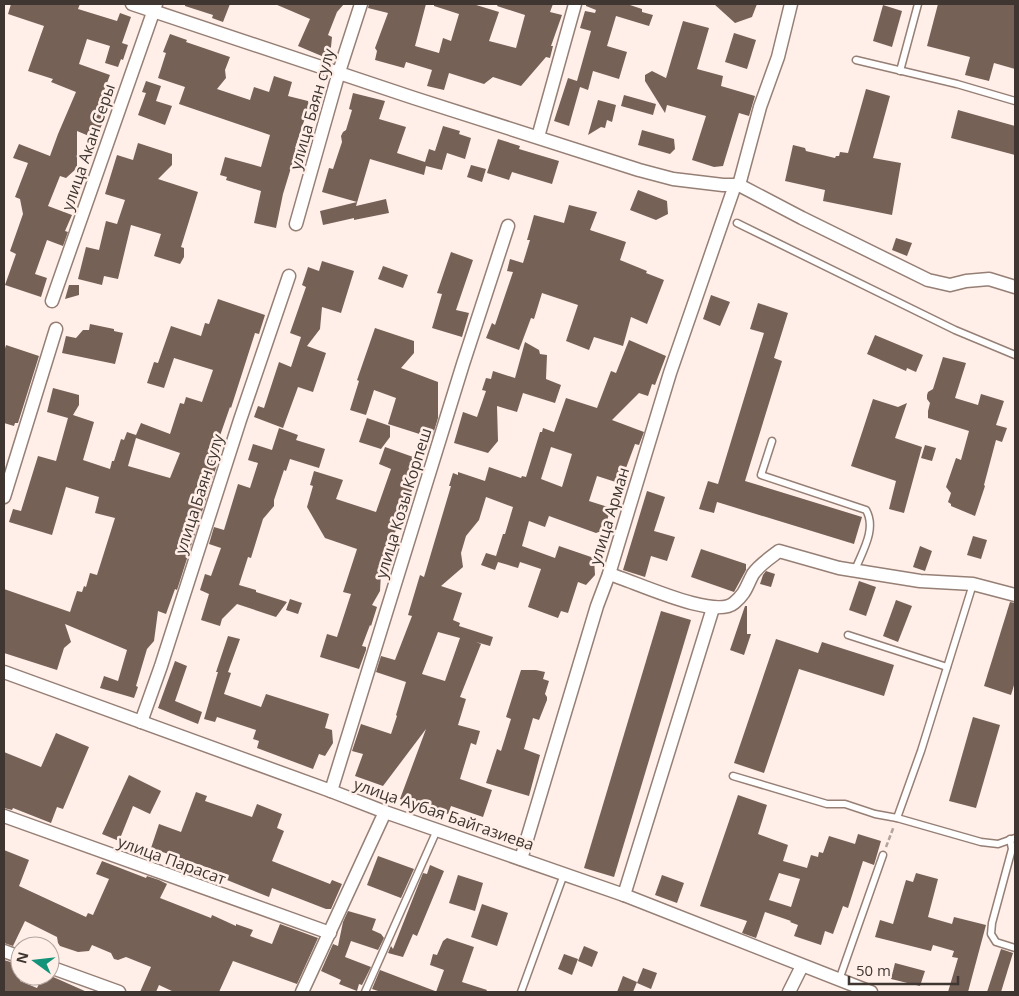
<svg xmlns="http://www.w3.org/2000/svg" width="1019" height="996" viewBox="0 0 1019 996" font-family="'Open Sans',sans-serif">
<style>
.building{fill:#766157;fill-rule:evenodd}
.lines{fill:none;stroke-linecap:round;stroke-linejoin:round}
.service-casing{stroke:#967f75;stroke-width:9}
.minor-casing{stroke:#967f75;stroke-width:15}
.path{stroke:#b1a49e;stroke-width:2.5;stroke-dasharray:5 2.5;stroke-linecap:butt}
.service{stroke:#fff;stroke-width:6}
.minor{stroke:#fff;stroke-width:12}
.labels{text-anchor:middle;dominant-baseline:central;stroke-width:5;stroke-linejoin:round;paint-order:stroke}
.street-label{font-size:16px;fill:#3f3631;stroke:#ffefe8}
</style>
<rect width="100%" height="100%" fill="#ffefe8"/>
<g class="building">
<path d="M11,4H80L78,9L117,21L120,13L131,17L122,43L128,45L123,60L121,59L118,67L105,63L110,46L87,39L79,64L110,75L100,101L110,106L100,129L94,126L89,136L77,131V168L66,178L60,176L48,206L72,215L65,231L68,232L63,246L47,240L35,274L47,278L41,297L5,285L16,254L10,251L23,214L20,199L15,197L28,163L13,158L19,144L50,156L58,134L76,92L51,82L53,79L28,71L44,26L8,14Z"/>
<path d="M185,4H230L223,22L212,18L213,15L185,6Z"/>
<path d="M275,4H344L337,12L328,35L332,37L331,47L324,57L298,46L310,19Z"/>
<path d="M369,4H426L415,46L439,53L443,38L451,41L459,14L434,6V4H473L499,12L489,41L516,48L525,15L497,6L498,4H553L550,12L562,15L551,46H553L550,58L546,57L521,86L493,77L484,84L449,73L444,90L427,86L432,70L406,62L404,68L375,60L377,51L375,48L388,13L368,8Z"/>
<path d="M586,4H627L642,9V12L653,15L649,26L616,16L607,46L627,52L619,79L593,71L588,90L580,87L569,126L554,121L568,78L577,81L591,31L580,28L585,11L595,13L596,10L586,6Z"/>
<path d="M714,4H757L752,17L735,23Z"/>
<path d="M938,4H1015V69L994,63L989,81L965,75L970,57L927,46Z"/>
<path d="M883,5L902,11L892,47L873,41Z"/>
<path d="M683,21L709,28L697,69L723,76L721,86L755,96L749,116L739,113L723,166L714,167L692,160L706,116L667,105L665,113L645,81V75L652,71L666,78Z"/>
<path d="M734,33L756,40L747,69L725,62Z"/>
<path d="M170,34L187,40L186,42L230,57L225,70L226,78L217,89L250,100L254,87L269,92L274,76L292,82L288,96L308,101L309,106L295,148H297L283,194L276,228L254,223L261,191L226,180L227,177L220,175L225,157L261,167L270,135L179,104L185,87L158,78L166,53L163,52Z"/>
<path d="M146,81L161,86L156,101L172,106L165,125L138,115L146,93L142,92Z"/>
<path d="M866,89L890,96L873,158L901,163L892,215L823,201L825,190L785,181L793,145L805,148L806,151L835,158L836,156H839L840,152L848,153Z"/>
<path d="M353,93L385,101L379,119L406,127L397,153L425,162L429,149L435,151L443,126L460,131L459,134L471,138L465,159L447,153L442,170L426,166L424,175L370,159L356,206L386,199L389,213L354,220V218L323,225L320,211L357,202L322,192L329,168L333,169L342,142L341,136L343,132L346,130L352,110L349,109Z"/>
<path d="M624,95L656,104L653,115L621,106Z"/>
<path d="M598,100L616,105L612,122L607,120L605,128L601,127L588,135Z"/>
<path d="M958,110L1015,126V155L951,138Z"/>
<path d="M642,130L674,139L675,149L670,154L638,145Z"/>
<path d="M498,139L520,146L519,149L559,161L552,184L512,172L509,180L487,173Z"/>
<path d="M138,143L172,154V165L158,179L198,192L181,247L184,248V257L180,264L154,256L161,234L131,225L118,279L104,276L102,285L78,279L86,247L99,250L106,221L117,224L125,200L105,194L117,155L133,160Z"/>
<path d="M471,165L486,169L482,182L467,177Z"/>
<path d="M638,190L667,201L668,214L656,220L630,210Z"/>
<path d="M569,205L597,212L590,230L626,242L620,260L647,271L646,273L664,280L647,324L631,317L623,346L594,337L589,350L566,341L578,305L542,293L534,319L531,318L519,350L486,338L492,323L495,325L513,272L507,271L510,259L523,263L530,240H527L534,215L564,223Z"/>
<path d="M896,238L912,243L907,256L892,250Z"/>
<path d="M451,252L473,260L456,310L469,313L462,337L432,328L442,294L437,293Z"/>
<path d="M322,261L354,271L341,313L322,307L320,329L307,346L326,353L313,392L298,387L283,428L254,417L258,406L264,408L279,362L291,367L301,337L290,333L306,287L302,285L308,267L319,271Z"/>
<path d="M383,266L408,275L403,288L378,279Z"/>
<path d="M69,285H79V295L65,299Z"/>
<path d="M711,295L730,302L720,326L703,319Z"/>
<path d="M218,299L265,315L259,334L255,333L231,408L230,407L215,450L221,452L177,590L175,589L166,614L158,611L154,641L147,649L136,686L138,687L134,698L100,688L104,676L118,681L127,650L65,624L71,642L64,648L57,670L4,653V589L70,612L77,591L82,592L84,586L86,587L90,573L97,575L115,518L95,513L99,497L66,487L52,535L9,522L13,509L21,511L38,456L56,461L68,418L47,412L53,388L79,395V405L73,415L94,422L83,460L110,469L112,461H114L121,439L124,440L127,432L136,435L141,423L170,434L180,403L184,404L186,397L202,402L213,370L174,358L164,388L147,383L154,362L158,363L171,326L201,336L205,323L209,324ZM136,438L180,453L170,478L128,466Z"/>
<path d="M758,303L788,313L774,358L782,361L745,481L862,517L854,544L717,502L714,513L699,509L708,481L718,484L764,333L750,329Z"/>
<path d="M90,324L114,329V331L123,333L115,364L62,353L66,336L76,338L83,330H89Z"/>
<path d="M375,328L414,341V353L401,368L438,382V418L432,438L388,424L396,398L374,390L366,415L350,410L359,381L357,380Z"/>
<path d="M875,335L923,355L916,372L907,368L906,371L867,354Z"/>
<path d="M629,340L666,356L655,385L652,384L648,396L639,393L612,420L644,432L639,445L635,444L626,468L630,469L625,485L597,476L589,501L611,508L604,530L596,533L549,516L545,527L529,521L522,546L555,558L559,546L594,558L595,575L586,585L578,582L568,613L561,611L558,618L528,607L541,569L520,562L518,568L498,562L495,570L481,565L486,553L496,556L503,534H505L513,507L486,497L479,520L466,536L461,553L463,567L441,586L462,593L453,620L460,623L459,626L493,637L490,646L476,642L481,644L460,697L466,699L458,725L480,731L476,745L471,743L460,779L492,790L483,817L451,806L448,814L400,799L426,729L383,786L355,776L363,754L352,751L361,724L391,734L397,716L396,715L406,682L376,672L381,656L395,660L412,616L408,615L420,575L424,577L451,486H449L453,473L458,475V472L485,481L489,467L521,478L522,476L526,477L540,432H542L543,428L554,432L566,398L597,408L611,371L616,373ZM551,447L572,454L562,487L541,479ZM438,632L460,638L445,681L422,674Z"/>
<path d="M525,342L539,350L540,354L547,355L546,379L561,385L555,403L523,393L517,412L497,406L498,441L488,453L454,443L463,412L477,417L486,391L482,390L486,378L491,379L493,371L515,378Z"/>
<path d="M6,345L39,356L18,423H15L14,426L4,423V352Z"/>
<path d="M943,357L966,363L955,398L978,405L981,394L1004,401L996,425L1007,428L1002,442L996,440L984,485L985,486L975,516L951,506V504L948,502L951,493L946,487L956,458L961,460L969,431L928,418V411L930,403L927,399V395L928,392L933,389Z"/>
<path d="M873,399L898,407L907,403L895,438L922,447L904,513L889,509L896,481L851,466Z"/>
<path d="M367,418L390,426V437L381,449L359,442Z"/>
<path d="M279,428L298,435L296,440L325,449L319,468L290,459L286,471L284,470L274,500V506L263,519L251,558L248,557L239,585L256,590V592L287,602L276,617L237,604L222,619L220,626L201,620L209,594L200,590L205,574L211,576L221,548L209,544L214,527L224,530L238,484L250,488L258,463L248,460L253,444L272,450Z"/>
<path d="M925,445L936,448L932,461L921,458Z"/>
<path d="M385,447L416,458L411,471L414,488L408,496L398,524L399,527L395,532L381,573L380,591L372,605L377,607L371,626L370,625L362,646L366,647V650L359,669L320,657L327,634L337,637L351,594L343,592L357,549L325,538L307,507L313,486L310,485L314,471L343,480L336,499L376,512L391,469L379,464Z"/>
<path d="M647,491L665,497L654,531L675,537L667,561L651,556L645,577L623,570Z"/>
<path d="M973,536L987,540L981,559L967,555Z"/>
<path d="M920,546L932,551L925,571L913,567Z"/>
<path d="M701,549L746,564V570L734,592L691,577Z"/>
<path d="M766,571L775,574L771,587L760,584L763,575Z"/>
<path d="M859,581L876,587L866,616L849,610Z"/>
<path d="M290,599L302,603L298,614L286,610Z"/>
<path d="M896,600L912,606L898,642L883,636Z"/>
<path d="M1010,602L1015,603V682L1011,695L984,686Z"/>
<path d="M745,606H747V634H751L744,655L730,650Z"/>
<path d="M661,611L691,620L614,877L584,868Z"/>
<path d="M228,636L240,639L228,672L231,673L224,694L261,707L266,694L329,714L325,728L332,730L333,743L325,756L319,754L313,769L257,748L259,741L253,739L256,730L217,717L215,722L204,719L218,672H216Z"/>
<path d="M776,639L818,653L822,642L894,665L884,696L799,669L764,773L734,763Z"/>
<path d="M175,661L187,666L175,701L202,712L198,724L158,708Z"/>
<path d="M521,670H536L545,672L543,679L549,681L545,694L547,697V700L539,720L533,718L524,749L540,755L529,796L486,783L497,749L501,751L511,719L506,717Z"/>
<path d="M973,717L1000,725L976,808L949,801Z"/>
<path d="M56,733L89,747L63,809L57,807L51,823L13,808L12,810L4,808V752L41,767Z"/>
<path d="M129,775L161,791L150,814L133,806L119,841L102,834Z"/>
<path d="M196,792L207,796L205,801L252,817L257,804L282,814L277,828L284,831L272,861L330,884L332,880L342,884L331,909H326L272,888L269,897L227,880L229,875L151,848L159,824L181,832Z"/>
<path d="M738,795L767,805L758,834L788,845L783,861L807,868L811,855L818,857L819,852L823,853L829,836L855,844L858,834L881,841L874,865L863,861L848,908L843,906L833,934L825,931L821,945L794,936L798,925L790,922L791,921L765,912L756,938L742,933L747,921L700,906ZM779,873L800,879L791,907L769,900Z"/>
<path d="M4,850L29,860L19,886L86,917L88,913L93,915L109,879L96,874L102,861L146,878L147,876L159,880L167,884L160,898L211,918L212,915L236,926V924L253,930L250,936L272,944L280,924L318,938L297,984L233,961L219,992H174L159,985L156,992H140L151,967L126,957L118,960L114,959L111,953L92,945L89,951L78,952L60,946L58,943L57,937L25,921L13,946L4,943Z"/>
<path d="M378,856L414,869L401,898L367,885Z"/>
<path d="M430,865L444,871L417,936L413,934L403,957L388,953L391,946L393,949L423,873L427,874Z"/>
<path d="M916,873L938,879L928,917L952,924L954,917L986,925L968,992H948L958,958L952,957L954,951L933,945L931,951L875,937L880,920L893,924L906,880L913,882Z"/>
<path d="M458,875L483,883L475,911L449,903Z"/>
<path d="M662,875L684,883L677,903L655,895Z"/>
<path d="M482,904L508,913L497,946L471,937Z"/>
<path d="M348,911L376,919L372,930L381,934L384,938L378,950L351,941L345,957L371,967L362,985L359,984L357,991L339,984L341,980L321,971L333,944L338,946L343,922Z"/>
<path d="M447,938L474,947L462,982L487,990L486,992H436L444,970L430,965L433,954L437,955L443,941Z"/>
<path d="M584,946L598,952L592,967L578,961Z"/>
<path d="M1001,949L1013,953L1001,992H987Z"/>
<path d="M564,954L578,959L572,975L558,969Z"/>
<path d="M4,960L20,965V981L37,988L43,976H51L87,992H4Z"/>
<path d="M895,963L925,971L920,986L891,979Z"/>
<path d="M643,968L657,973L651,989L637,983Z"/>
<path d="M380,970L435,991V992H381L372,989Z"/>
<path d="M623,976L637,982L633,992H617Z"/>
</g>
<g class="lines">
<defs>
<g id="service">
<path d="M856,60L957,84L1015,101"/>
<path d="M900,71L918,4"/>
<path d="M737,223L955,330L1015,355"/>
<path d="M772,441L761,475L866,510C877,529 862,552 855,570"/>
<path d="M973,584L921,751L897,818L981,842L998,844L1015,838"/>
<path d="M848,635L947,667"/>
<path d="M733,776L827,804H845L875,814L897,818"/>
<path d="M1010,839L1012,849L992,923L991,934L996,942L1015,948"/>
<path d="M839,980L883,855"/>
<path d="M365,992L437,830"/>
<path d="M521,992L564,874"/>
</g>
<g id="minor">
<path d="M132,4L414,98L639,170L673,179L723,185H739L802,218L928,280L950,285L966,281L989,279L1015,287"/>
<path d="M538,137L575,4"/>
<path d="M739,185L760,107L778,57L791,4"/>
<path d="M296,224L339,72L361,4"/>
<path d="M52,301L156,4"/>
<path d="M4,497L56,329"/>
<path d="M609,574C634,581 714,620 734,603C746,593 746,587 753,574C759,565 770,558 779,551L839,568L920,581L973,584L1015,595"/>
<path d="M4,672L331,791L385,812L624,895L871,992"/>
<path d="M141,722L161,666L240,420L289,276"/>
<path d="M331,791L463,364L508,226"/>
<path d="M4,816L330,933"/>
<path d="M521,859L597,606L609,574L670,373L735,185"/>
<path d="M624,895L713,608"/>
<path d="M4,951L20,957"/>
<path d="M50,967L119,992"/>
<path d="M302,992L385,812"/>
<path d="M789,992L802,966"/>
</g>
</defs>
<use href="#service" class="service-casing"/>
<use href="#minor" class="minor-casing"/>
<path class="path" d="M886,847L894,826"/>
<use href="#service" class="service"/>
<use href="#minor" class="minor"/>
</g>
<g class="labels">
<g class="street-label">
<text transform="translate(312 109) rotate(-74)">улица Баян сулу</text>
<text transform="translate(88 147) rotate(-71)">улица Акан Серы</text>
<text transform="translate(199 494) rotate(-72)">улица Баян сулу</text>
<text transform="translate(403 503) rotate(-73)">улица Козы Корпеш</text>
<text transform="translate(609 516) rotate(-73)">улица Арман</text>
<text transform="translate(444 814) rotate(19)">улица Аубая Байгазиева</text>
<text transform="translate(172 860) rotate(20)">улица Парасат</text>
</g>
</g>
<rect width="1019" height="996" fill="none" stroke="#3f3631" stroke-width="10"/>
<g transform="translate(35 961) rotate(285)"><circle r="24" fill="#ffefe8" stroke="#b2a59f"/>
<path d="M0-4L9 19L0 12L-9 19Z" fill="#13937a"/>
<text y="-8" font-size="14" font-weight="bold" text-anchor="middle" fill="#3f3631">N</text>
</g>
<path d="M849 976v8h109v-8" fill="none" stroke="#3f3631" stroke-width="2.5"/>
<text x="856" y="976" font-size="15" fill="#3f3631" stroke="#ffefe8" stroke-width="4" paint-order="stroke">50 m</text>
</svg>
